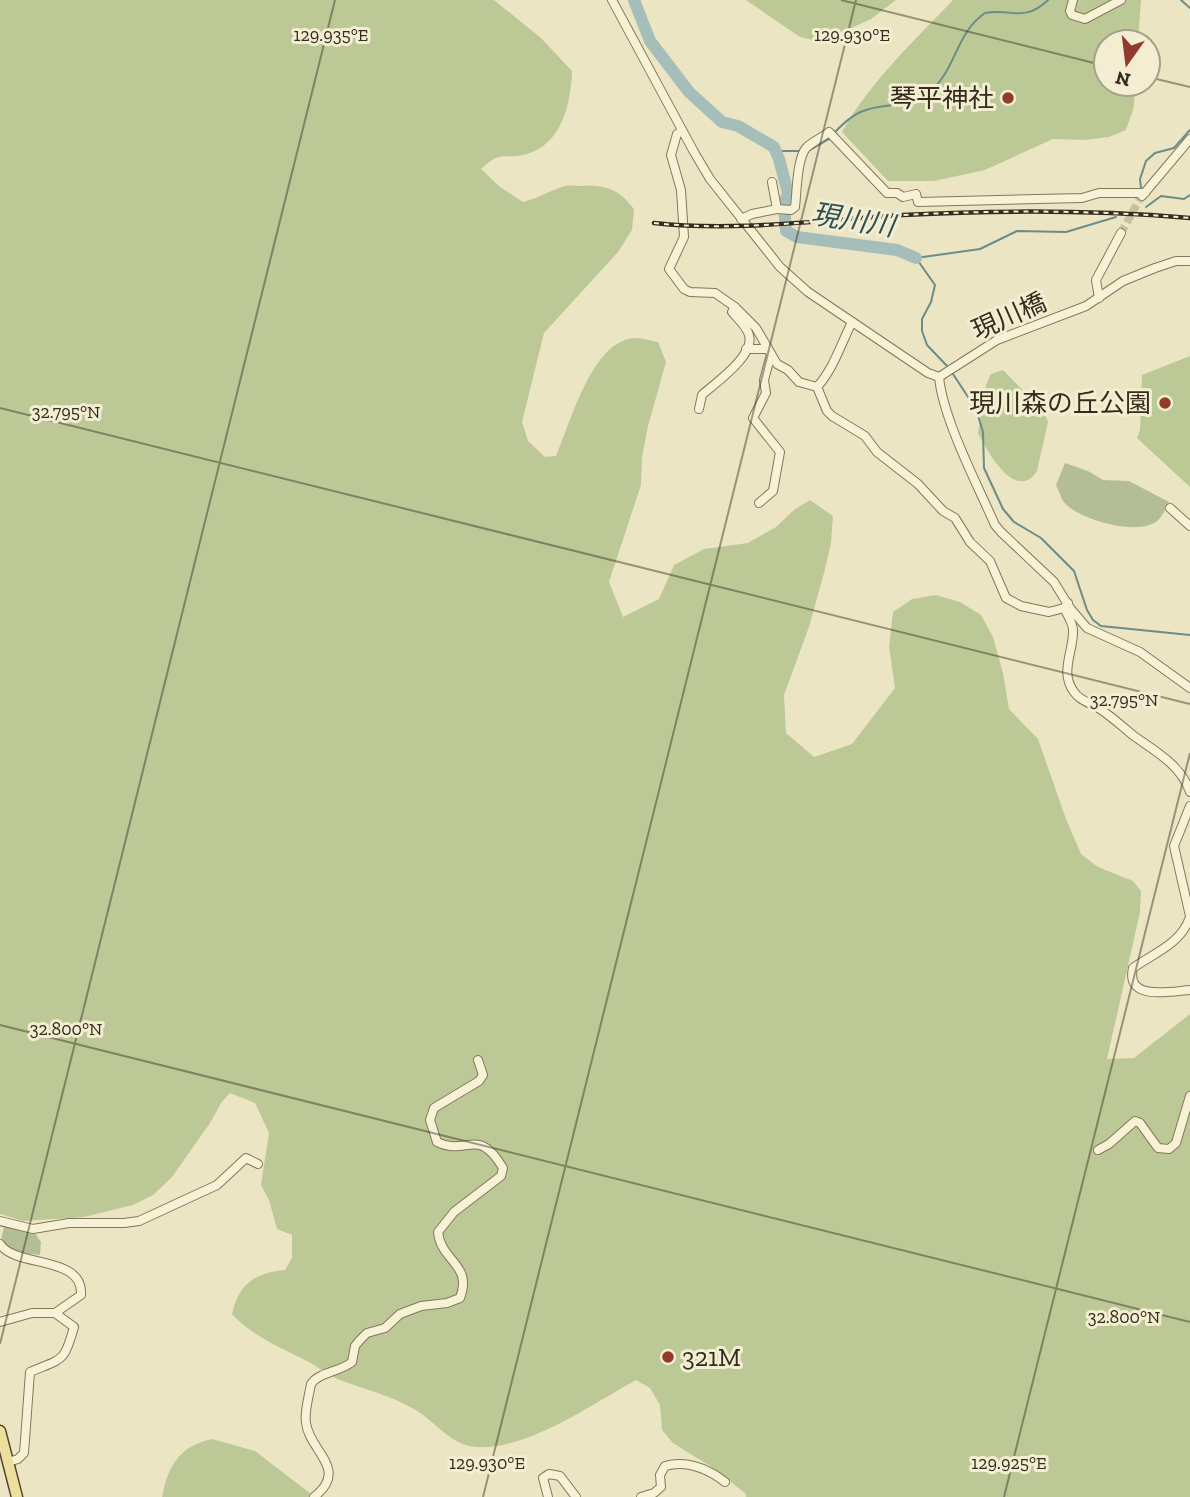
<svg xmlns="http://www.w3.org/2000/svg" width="1190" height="1497" viewBox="0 0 1190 1497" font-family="'Zilla Slab','Noto Sans JP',serif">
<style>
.green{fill:#bcc997}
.cemetery{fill:#b3be96}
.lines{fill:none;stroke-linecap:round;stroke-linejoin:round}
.stream{stroke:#6c8c88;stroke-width:2}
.river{stroke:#a5beba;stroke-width:12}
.minor-tunnel{stroke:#c7c0a2;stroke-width:8;stroke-dasharray:8 4;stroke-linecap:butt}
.minor-casing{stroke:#84775b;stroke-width:10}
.major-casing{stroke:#52442f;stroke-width:13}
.minor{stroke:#f7f2d5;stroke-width:8}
.major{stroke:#eddf9c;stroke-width:10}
.rail-casing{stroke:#352c1e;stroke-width:4.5}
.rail{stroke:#f3eed2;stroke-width:2;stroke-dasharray:5;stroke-linecap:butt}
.ticks{fill:none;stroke:#352c1e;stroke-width:2;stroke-opacity:0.45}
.poi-dot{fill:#903b2e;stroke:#f3eed2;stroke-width:2.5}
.labels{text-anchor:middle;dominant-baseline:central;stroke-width:6;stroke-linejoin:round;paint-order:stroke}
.poi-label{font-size:26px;fill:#352c1e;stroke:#f3eed2;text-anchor:end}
.street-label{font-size:26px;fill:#352c1e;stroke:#f3eed2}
.water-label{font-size:28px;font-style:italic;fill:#2e5154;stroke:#f3eed2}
.ticks-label{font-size:18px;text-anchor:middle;fill:#352c1e;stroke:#f3eed2;stroke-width:6;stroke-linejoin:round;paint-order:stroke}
</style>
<rect width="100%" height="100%" fill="#ebe5c3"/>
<g class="green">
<path d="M0,0H494L541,38L572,71C571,103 562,144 527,154C503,161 504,148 481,169L500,187L523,202C539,198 551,190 565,186C570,185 576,186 581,186C607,185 618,189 634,209L632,230L618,252L544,333L522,422L528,441L545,457L556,456C571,422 592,339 636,338C643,338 651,341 658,342L666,362L648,426L642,457L641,485L609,582L623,617L659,599L674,565L704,549L748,543L776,527L795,509L810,500L833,516L831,543L824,573L809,627L784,695L786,733L814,757L852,744L895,688L889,647L893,612L912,599L936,595L960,602L981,615L993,637L1003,673L1009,709L1038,739L1066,819L1081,854L1098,867L1133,881L1141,891L1140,912L1107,1059L1134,1058L1190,1014V1497H746L745,1493L710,1466L673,1443L662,1430L660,1405L650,1388L636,1380C590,1405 529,1450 476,1447C450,1445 435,1421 414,1409C392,1396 364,1389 340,1380C328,1375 318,1367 307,1361C280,1347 253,1337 232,1314C239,1284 254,1273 285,1270L292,1258V1235L277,1229L269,1200L261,1185L269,1133L255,1103L230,1093L221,1103L210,1123L172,1177L153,1195L133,1205L84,1217L23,1221L0,1214Z"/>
<path d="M746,0H896L871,19L821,42L800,37Z"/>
<path d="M953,0H1141L1138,42H1106V84H1135L1134,107L1126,130L1109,137L1084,140L1053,139L985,170L934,181H888L842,132C870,82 914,41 953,0Z"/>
<path d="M1190,356V487L1137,438L1140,430L1142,375Z"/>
<path d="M1003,370L1044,412L1048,422L1037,471C1015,504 986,449 978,433L986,385L991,374Z"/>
<path d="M212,1439L255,1451L315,1497H162C168,1465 180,1446 212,1439Z"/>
</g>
<g class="cemetery">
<path d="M1065,463L1088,471L1103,480L1129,481L1169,502C1166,507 1162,518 1157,521C1138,537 1076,519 1063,501C1060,496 1059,490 1056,485Z"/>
<path d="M4,1227L34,1232L41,1242L40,1255L16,1252L1,1240Z"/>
</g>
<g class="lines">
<g class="stream">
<path d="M1181,0L1190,8"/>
<path d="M835,132C844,123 853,114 866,110C890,102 913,109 933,89C956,67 957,32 985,13C1011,8 1024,23 1048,0"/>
<path d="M810,150L829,139"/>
<path d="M776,151H801"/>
<path d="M1141,188L1140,179L1146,161L1155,153L1174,148L1190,130"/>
<path d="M1146,207L1161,196L1184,199L1190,195"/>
<path d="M948,367L927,345L922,331V319L931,302L935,285L916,258L980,249L1017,231L1066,232L1116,217"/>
<path d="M951,371L976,409L983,432L984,468L1003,509L1014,522L1041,538L1074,571L1087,610L1093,620L1101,626L1190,635"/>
</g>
<path class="river" d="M634,0L650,41L689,92L722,122L738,126L774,147L779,159L788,193L784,205L786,231L797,237L897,250L916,258"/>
<path class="minor-tunnel" d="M1121,233L1141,197"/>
<defs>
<g id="minor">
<path d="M612,0L694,152L710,179L780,267L808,292L928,373L939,377"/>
<path d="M1073,0L1070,11L1072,15L1085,19L1121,0"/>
<path d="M682,131L677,134L671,155L681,190L684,237L669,269L684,289L690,292L715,293L735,307L756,328L777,364L788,370L799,382L817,387"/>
<path d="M1142,196L1190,139"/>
<path d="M777,209L791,210L795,207C797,190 797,159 806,148C812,142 823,137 829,132L887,193H897L903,197L916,194L918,202L1082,198L1099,193H1145"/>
<path d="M741,219L752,214L777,209L772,182"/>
<path d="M1099,298L1096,280L1121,233"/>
<path d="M852,322C841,344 833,370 817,387L827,411L832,416L865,436L877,452L918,484L943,511L955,518L970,542L990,561L1006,598L1021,606L1049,612L1064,608L1068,603"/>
<path d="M746,349H768"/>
<path d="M939,377C943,419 977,484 995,525L1001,532L1054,582L1070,608L1087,628L1140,652L1190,688"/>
<path d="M939,377L997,340L1086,306L1123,281L1155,268L1176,261H1190"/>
<path d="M699,409L702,395C715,383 755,356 749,335C747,327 738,319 732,312L735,307"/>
<path d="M759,503L773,491L780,452L753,418L766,393L764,380L771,354"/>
<path d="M1170,508L1190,526"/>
<path d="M1070,608L1065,610C1068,616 1073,624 1073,630C1074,651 1059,672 1074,692C1080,701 1091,703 1100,709C1112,717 1123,727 1134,736C1156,752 1181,765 1190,792"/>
<path d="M1190,806L1174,846L1190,916"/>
<path d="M1190,917C1181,944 1154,953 1133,968C1125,1002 1173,991 1190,990"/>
<path d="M1098,1150L1109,1144L1135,1121L1140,1123L1158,1148L1169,1149L1176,1143L1190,1096"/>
<path d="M0,1221L33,1229L69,1223H124L139,1221L217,1185L246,1158L258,1164"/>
<path d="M0,1244C15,1268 84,1255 81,1295L55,1313H32L0,1322"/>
<path d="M8,1462L18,1459L24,1453L30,1372C63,1358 64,1363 74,1327L55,1313"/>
<path d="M314,1497C350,1469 309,1451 306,1423C304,1412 309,1396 311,1384C319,1372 340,1372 352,1362L355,1346L360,1340L367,1333L385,1328L400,1314L421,1306L447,1303L460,1298C473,1264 441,1262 438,1232L454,1212L501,1176L503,1168C477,1125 468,1157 437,1142L430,1120L434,1108L479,1081L483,1075L478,1060"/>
<path d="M548,1497L543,1478L549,1474L560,1476L576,1497"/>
<path d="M641,1497L654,1493L661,1487L660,1475L665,1466C687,1460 708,1469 725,1482"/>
</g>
<path id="major" d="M0,1431L17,1497"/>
</defs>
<use href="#minor" class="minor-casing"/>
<use href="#major" class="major-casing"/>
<use href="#minor" class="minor"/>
<use href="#major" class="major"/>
<defs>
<path id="rail" d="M654,223C737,232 820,220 903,215C999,210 1094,210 1190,218"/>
</defs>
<use href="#rail" class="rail-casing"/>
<use href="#rail" class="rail"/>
</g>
<path class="ticks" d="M841,0L1106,66M1148,77L1190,87M0,408L1190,704M0,1025L1190,1322M0,1344L335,0M483,1497L856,0M1004,1497L1190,753"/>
<g class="poi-dot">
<circle cx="1008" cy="98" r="7"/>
<circle cx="1165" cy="403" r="7"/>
<circle cx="668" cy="1357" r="7"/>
</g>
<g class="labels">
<g class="poi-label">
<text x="994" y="98">琴平神社</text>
<text x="1151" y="403">現川森の丘公園</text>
<text x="682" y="1357" text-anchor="start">321M</text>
</g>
<g class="street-label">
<text transform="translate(1009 316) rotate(-24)">現川橋</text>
</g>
<g class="water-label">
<text transform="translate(853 220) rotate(9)">現川川</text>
</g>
</g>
<g class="ticks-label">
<text x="331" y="41">129.935°E</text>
<text x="852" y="41">129.930°E</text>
<text x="66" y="418">32.795°N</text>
<text x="1124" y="706">32.795°N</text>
<text x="66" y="1035">32.800°N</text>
<text x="1124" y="1323">32.800°N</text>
<text x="487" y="1469">129.930°E</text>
<text x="1009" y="1469">129.925°E</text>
</g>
<g transform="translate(1127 63) rotate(194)"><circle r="33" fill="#f3eed2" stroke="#a7a08a" stroke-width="2"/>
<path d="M0-5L12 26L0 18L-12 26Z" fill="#903b2e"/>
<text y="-10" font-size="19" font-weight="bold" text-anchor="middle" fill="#352c1e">N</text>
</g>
</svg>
